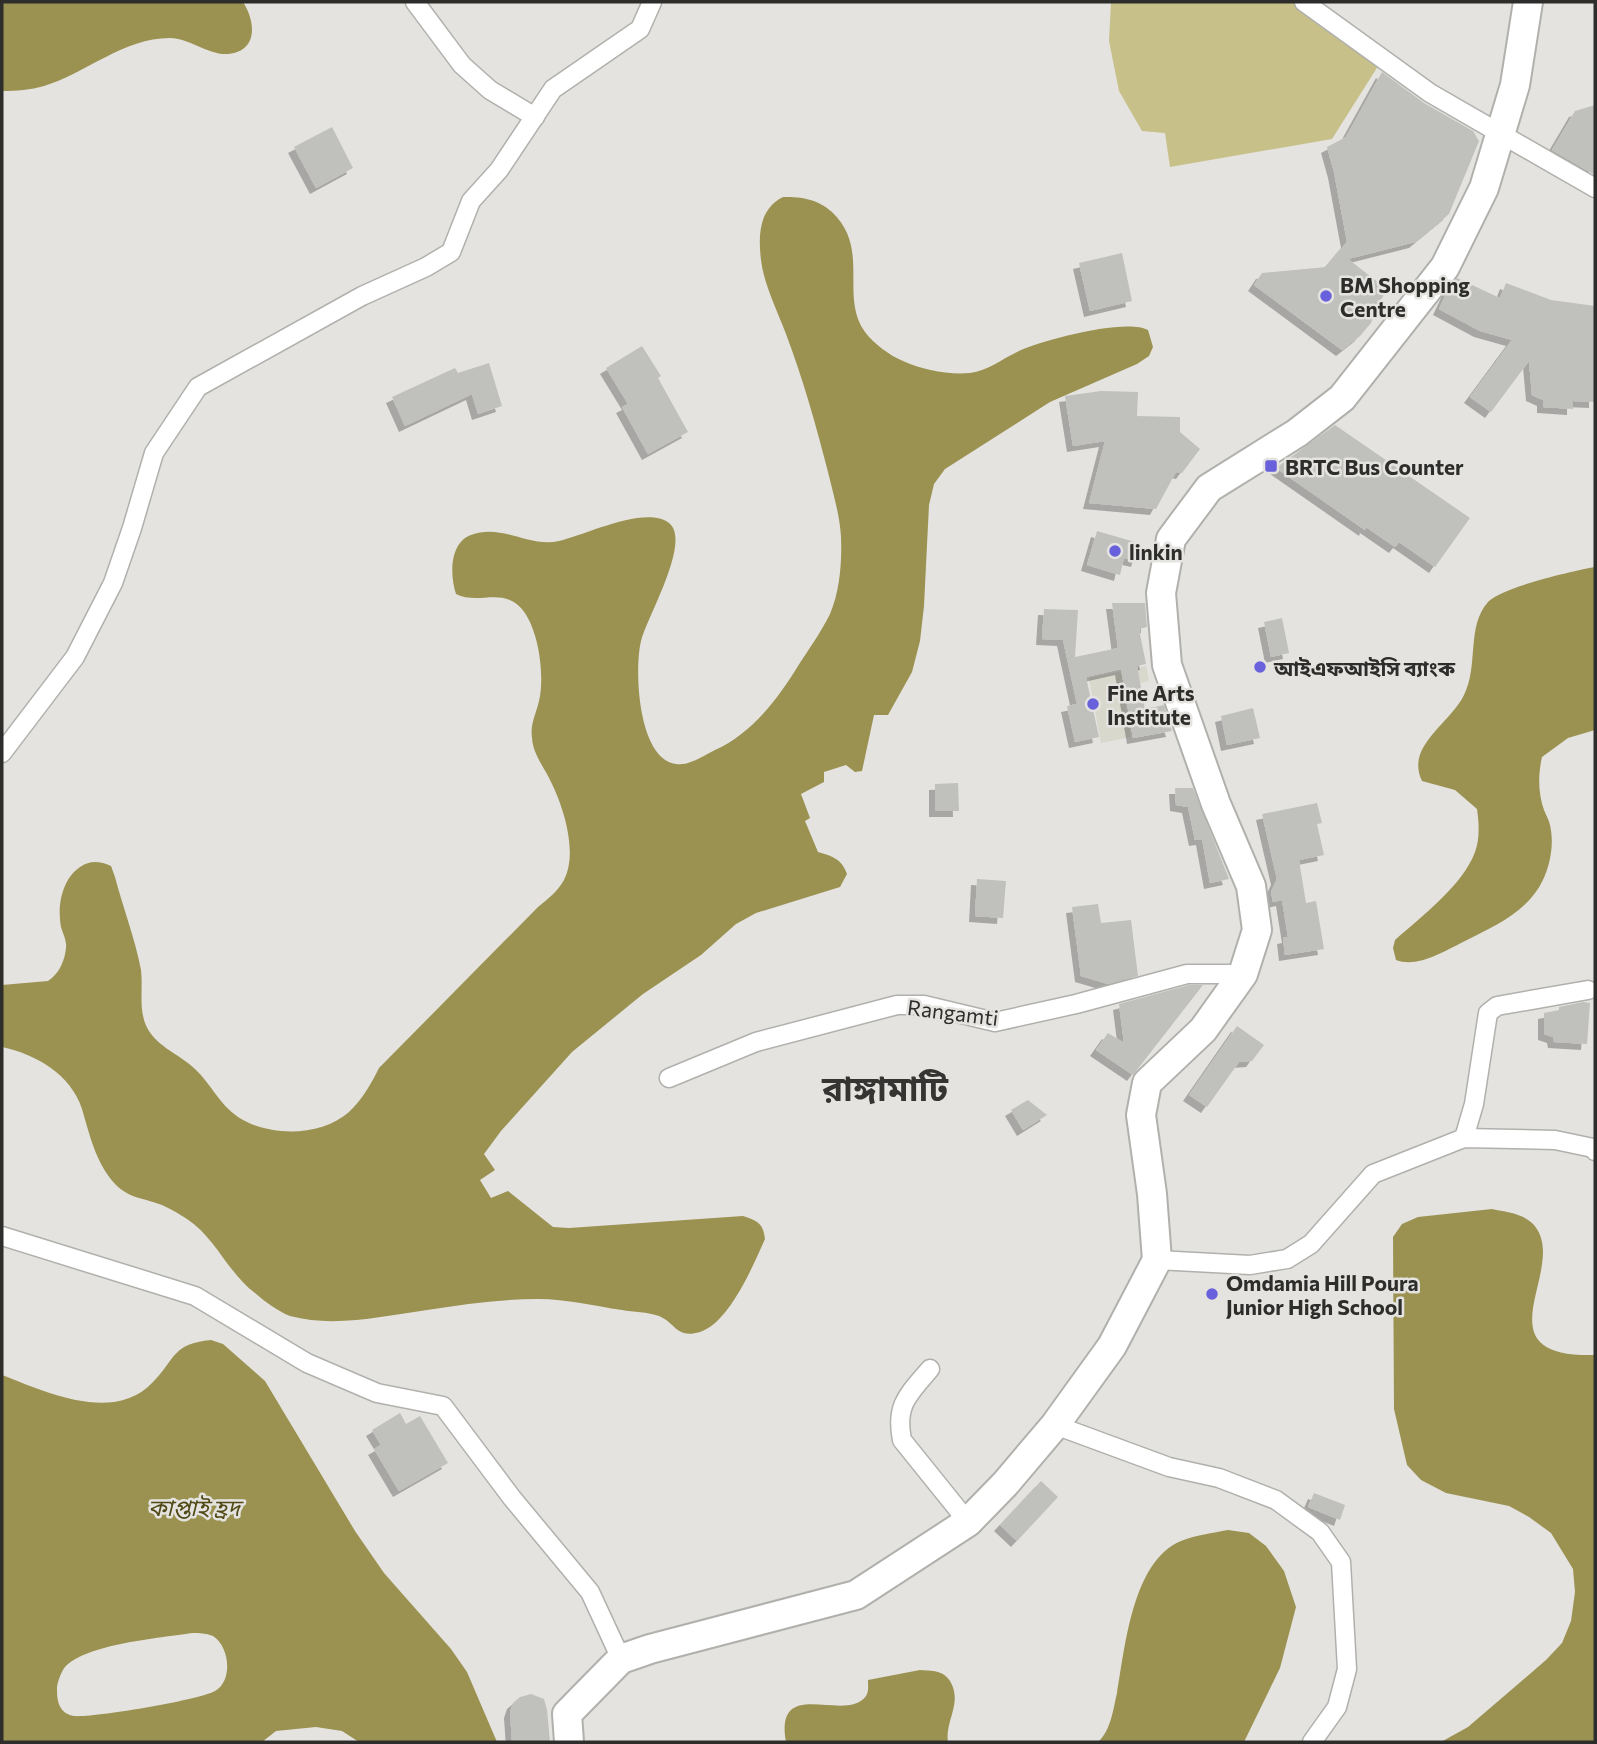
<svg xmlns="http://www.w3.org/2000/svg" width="1597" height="1744" viewBox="0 0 1597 1744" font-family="Commissioner,'Noto Sans Bengali',sans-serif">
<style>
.built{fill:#d9d8cd}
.green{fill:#c7c089}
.water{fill:#9b9251;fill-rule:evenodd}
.building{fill:#c0c0bd;filter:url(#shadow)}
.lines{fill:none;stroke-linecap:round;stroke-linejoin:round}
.minor-casing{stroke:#b0b0ad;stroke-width:21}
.trunk-casing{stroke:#b0b0ad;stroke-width:32}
.minor{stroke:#fff;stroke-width:18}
.trunk{stroke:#fff;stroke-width:28}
.poi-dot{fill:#6861db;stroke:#e4e3e0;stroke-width:2.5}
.labels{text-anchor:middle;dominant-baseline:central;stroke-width:5;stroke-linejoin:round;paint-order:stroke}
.poi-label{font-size:21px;font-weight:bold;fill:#2d2d2c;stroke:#e4e3e0;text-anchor:start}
.street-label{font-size:21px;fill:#2d2d2c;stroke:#e4e3e0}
.water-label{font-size:23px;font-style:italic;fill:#504916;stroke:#e4e3e0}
.town-label{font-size:35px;font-weight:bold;fill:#353432;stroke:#e4e3e0}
</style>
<defs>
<filter id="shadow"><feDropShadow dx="-6" dy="6" stdDeviation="0" flood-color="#0004"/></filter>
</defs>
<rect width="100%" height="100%" fill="#e4e3e0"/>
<path class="built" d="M1146,666L1149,681L1122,687L1131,737L1101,743L1089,678Z"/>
<path class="green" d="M1111,2H1296L1380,63L1332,139L1170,167L1165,133L1142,131L1119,91L1109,41Z"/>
<g class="water">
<path d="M2,2H243C253,17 259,44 237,52C214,61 192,38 170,38C123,38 87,73 44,86C31,90 16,91 2,91Z"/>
<path d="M783,197C803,197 817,199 832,212C871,249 839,296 865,332C874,344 889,355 903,361C923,370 948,375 970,373C988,371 1003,358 1019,351C1042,340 1126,318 1148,330L1153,347L1149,356L1137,364L1050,402L945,469L934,484L929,505L924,606L920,641L912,672L888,715H874L862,771L855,772L846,765L824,772V782L801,794L810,818L805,821L818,852C832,856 842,859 847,874L840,887L756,913L736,924L701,955L643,994L572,1052L501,1131L484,1154L495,1170L480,1180L491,1198L508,1191L553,1227L569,1228L743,1216C758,1221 763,1223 765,1239C753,1266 729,1323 700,1332C676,1339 676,1323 659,1316C648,1312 633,1312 622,1310C594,1306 567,1299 538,1299C501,1299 464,1304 427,1310C384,1316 334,1328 290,1316C279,1312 264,1301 255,1293C228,1273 215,1237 187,1219C179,1214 168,1207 159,1204C143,1198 129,1198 116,1185C96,1164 90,1136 82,1109C71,1074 35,1054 2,1047V985L48,981C59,974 65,960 66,948C67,941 63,934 61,927C57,906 62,879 80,867C90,860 100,861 111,866L115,877C123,908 135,938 141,970C143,988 139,1006 145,1023C154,1046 178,1053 195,1069C211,1084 219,1104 238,1117C268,1137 321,1137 349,1112C362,1100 371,1084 379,1068L538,907C548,899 557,892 564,880C578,853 564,808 551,782C544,767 533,754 532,738C530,724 536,714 539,701C545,676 539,628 521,608C502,587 478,605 456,594C450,576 449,543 471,535C502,523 529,548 559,541C586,535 645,505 669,523C692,541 647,617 641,641C634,670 638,759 676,764C689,766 703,756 715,750C751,734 778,699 798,666C809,649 821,632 830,614C840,591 842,562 841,537C840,516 833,493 828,472C816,425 803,379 786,334C777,310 764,285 761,260C758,235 759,209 783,197Z"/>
<path d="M1595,567V730L1568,738L1542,757C1538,775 1538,793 1544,810C1546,815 1549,820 1550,825C1553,838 1552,851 1549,863C1538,908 1500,923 1461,943C1443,952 1417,968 1396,960L1393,948L1395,940C1421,917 1463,885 1475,852C1480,839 1479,823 1477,809L1455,790L1422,781C1405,746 1450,724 1464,695C1479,665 1466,627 1488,602C1502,587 1573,571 1595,567Z"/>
<path d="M1492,1209C1506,1212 1521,1213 1532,1223C1574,1264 1473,1358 1595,1355V1742H1441L1468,1727L1546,1660L1562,1643L1571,1621L1575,1592L1573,1569L1551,1533L1529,1517L1509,1506L1446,1493L1421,1480L1407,1465L1394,1409L1393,1237L1402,1224L1418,1217Z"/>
<path d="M211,1340L223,1344L265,1381L355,1531L384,1573L451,1649L467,1672L497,1742H359L342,1731L316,1727L276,1731L262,1742H2V1375C46,1392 114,1424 153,1382C177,1357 172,1344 211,1340ZM192,1633C199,1633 206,1633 213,1636C230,1647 233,1681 215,1691C200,1700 92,1718 74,1716C68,1715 63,1712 61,1708C57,1702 57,1694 57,1687C58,1681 61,1672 65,1667C86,1644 160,1638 192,1633Z"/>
<path d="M1228,1530L1249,1533L1266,1546L1284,1571L1296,1607L1280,1668L1244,1742H1098C1111,1730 1113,1710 1117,1693C1125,1649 1132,1561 1181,1541C1195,1535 1213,1533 1228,1530Z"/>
<path d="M920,1670C932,1671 943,1670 950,1681C963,1703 945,1720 948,1742H786C774,1675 846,1724 866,1696C869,1692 868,1685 868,1680Z"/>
</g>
<g class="building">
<path d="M1382,72L1424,103L1473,131L1479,141L1449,214L1415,242L1348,259L1388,290L1379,302L1371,323L1360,336L1342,350L1254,285L1262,273L1326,267L1347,242L1334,172L1327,147L1346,137Z"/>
<path d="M1595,105V175L1552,150L1575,111Z"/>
<path d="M332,127L353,168L316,188L294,147Z"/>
<path d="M1122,253L1132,301L1090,311L1079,263Z"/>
<path d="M1457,278L1500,298L1506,283L1551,300L1595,306V402L1573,401V409L1543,407V400L1532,395L1529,361L1491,412L1470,397L1512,340L1480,331L1439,309L1448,290Z"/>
<path d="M642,346L661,376L658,378L688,432L648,454L622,407L628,404L606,368Z"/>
<path d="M489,363L502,406L478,414L472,394L405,426L392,397L455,368L458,373Z"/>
<path d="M1101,391L1138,392L1137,416L1180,417V432L1200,449L1182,473L1176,472L1156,509L1089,503L1105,441L1073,446L1065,396Z"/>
<path d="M1335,425L1470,518L1435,567L1399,542L1395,547L1366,527L1365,530L1276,468Z"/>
<path d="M1097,531L1142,544L1137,561L1124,558L1120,575L1087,565Z"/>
<path d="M1112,603H1145L1147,627L1139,629L1146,664L1137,666L1145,709L1164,705L1172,731L1133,738L1121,669L1086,677L1099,737L1075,742L1067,706L1077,704L1063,640L1042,639L1044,609L1078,610L1075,657L1118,648Z"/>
<path d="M1282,618L1289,653L1271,657L1264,622Z"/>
<path d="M1253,708L1260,738L1227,745L1221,716Z"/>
<path d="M958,783L959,811H935V784Z"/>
<path d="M1175,788H1193L1229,879L1210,883L1202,839L1195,840L1188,807L1176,805Z"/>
<path d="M1317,803L1322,823L1317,824L1324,855L1299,860L1306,903L1316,901L1324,949L1285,955L1283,938L1288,937L1282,900L1273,902L1271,892L1277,879L1262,814Z"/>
<path d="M977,879L1006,881L1003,918L975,916Z"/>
<path d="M1098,904L1101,923L1131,920L1138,976L1108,984L1081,976L1072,907Z"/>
<path d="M1189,985H1203L1133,1075L1096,1050L1108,1033L1124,1043L1119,1004Z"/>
<path d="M1583,1002L1590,1003L1587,1044L1554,1042L1553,1037L1544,1034V1013L1559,1010V1007Z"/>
<path d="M1237,1026L1264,1045L1252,1061L1239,1062L1207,1107L1189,1095Z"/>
<path d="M1028,1100L1047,1115L1023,1130L1011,1110Z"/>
<path d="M400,1413L406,1424L420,1416L448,1463L399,1491L374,1449L381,1445L372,1430Z"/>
<path d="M1041,1481L1058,1497L1017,1541L1000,1525Z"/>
<path d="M1314,1493L1345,1505L1340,1520L1308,1507Z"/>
<path d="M531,1694L544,1699L547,1710L550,1742H512L510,1712L513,1703L520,1697Z"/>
</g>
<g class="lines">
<defs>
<g id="minor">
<path d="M415,2L462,65L490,90L535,117"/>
<path d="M1304,2L1430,93L1595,188"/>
<path d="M2,753L75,657L113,583L132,528L154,453L198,387L362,296L426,267L451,252L471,201L499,170L553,89L640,29L652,2"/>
<path d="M669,1078L756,1042L897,1005H924L995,1022L1076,1004L1187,974H1243"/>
<path d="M1464,1138L1474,1104L1488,1013L1497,1006L1588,990"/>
<path d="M2,1236L195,1296L307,1363L377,1393L443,1406L512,1498L590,1592L621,1659"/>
<path d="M1157,1260L1250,1265L1287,1259L1311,1244L1373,1174L1464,1138L1555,1140L1593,1148L1595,1151"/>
<path d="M930,1369C908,1395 895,1405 902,1440L968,1522"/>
<path d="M1055,1425L1169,1467L1219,1478L1276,1500L1320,1532L1341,1562L1347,1669L1337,1707L1312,1742"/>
</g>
<path id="trunk" d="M569,1742L567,1714L621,1659L650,1649L856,1595L968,1522L1005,1484L1055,1425L1112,1346L1157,1260L1152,1194L1141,1115L1147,1083L1203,1030L1243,974L1257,930L1251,886L1216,804L1167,665L1161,593L1171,539L1209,488L1297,433L1342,398L1445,267L1484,188L1515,85L1528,2"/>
</defs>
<use href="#minor" class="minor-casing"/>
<use href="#trunk" class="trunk-casing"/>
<use href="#minor" class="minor"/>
<use href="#trunk" class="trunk"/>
</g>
<g class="poi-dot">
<circle cx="1326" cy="296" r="7"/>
<rect x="1264" y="459" width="14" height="14" rx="3.5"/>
<circle cx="1115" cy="551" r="7"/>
<circle cx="1260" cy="667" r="7"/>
<circle cx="1093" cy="704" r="7"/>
<circle cx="1212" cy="1294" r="7"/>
</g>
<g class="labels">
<g class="poi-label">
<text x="1340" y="284">BM Shopping<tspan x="1340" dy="24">Centre</tspan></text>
<text x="1285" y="466">BRTC Bus Counter</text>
<text x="1129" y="551">linkin</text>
<text x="1274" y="667">আইএফআইসি ব্যাংক</text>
<text x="1107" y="692">Fine Arts<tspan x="1107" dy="24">Institute</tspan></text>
<text x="1226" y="1282">Omdamia Hill Poura<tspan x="1226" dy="24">Junior High School</tspan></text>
</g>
<g class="street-label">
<text transform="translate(953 1012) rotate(7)">Rangamti</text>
</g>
<g class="water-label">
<text x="194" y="1507">কাপ্তাই হ্রদ</text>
</g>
<g class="town-label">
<text x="885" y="1086">রাঙ্গামাটি</text>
</g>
</g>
<rect width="1597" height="1744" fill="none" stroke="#2d2d2c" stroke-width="7"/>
</svg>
